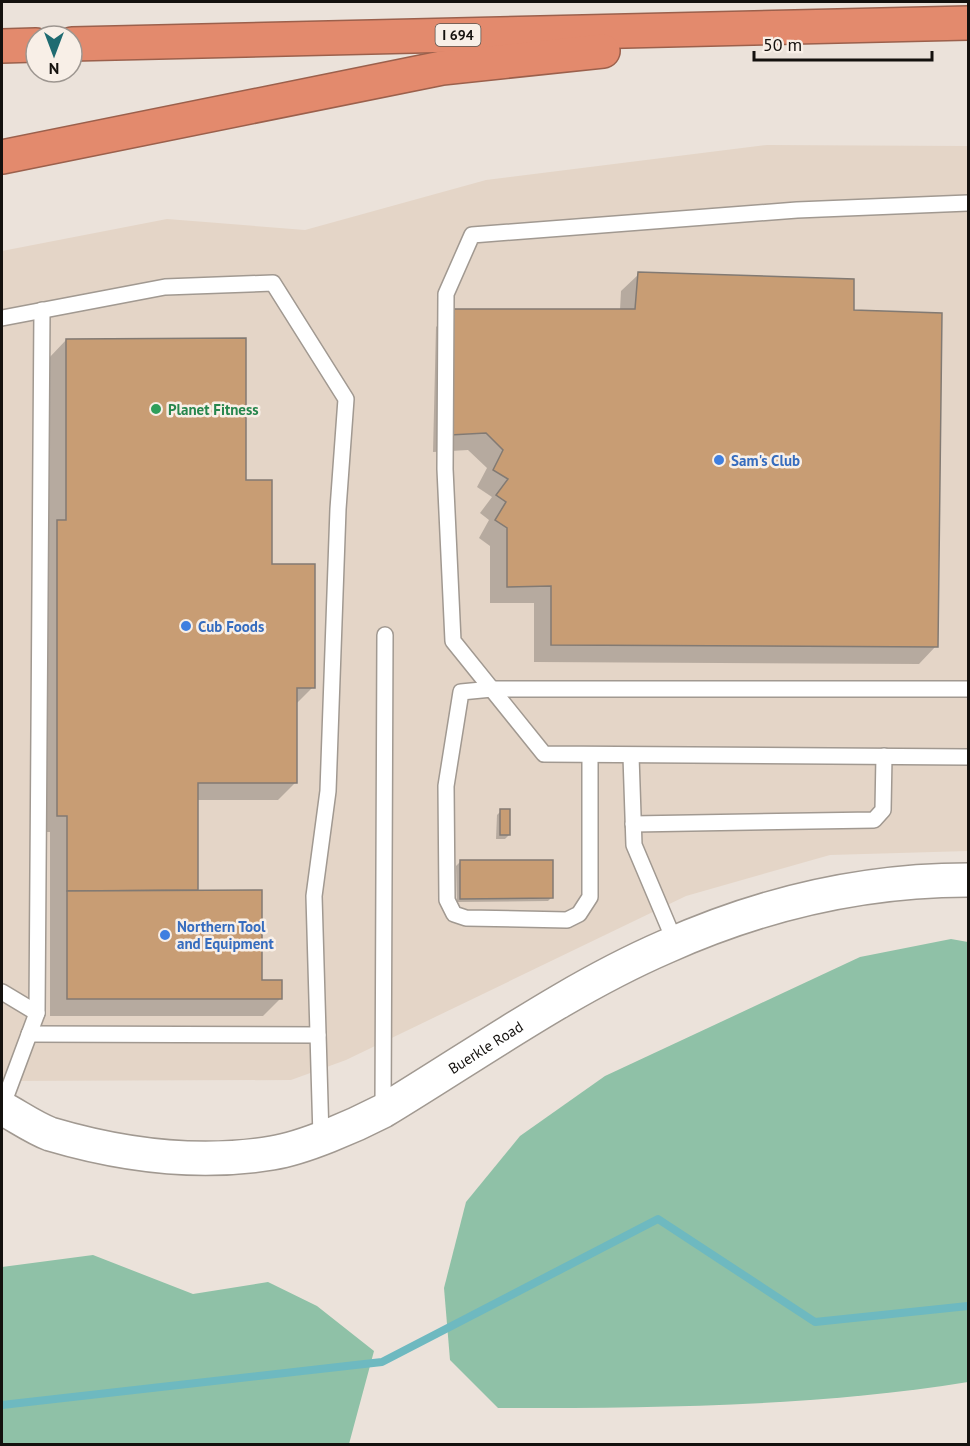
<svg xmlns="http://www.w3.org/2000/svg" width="970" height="1446" viewBox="0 0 970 1446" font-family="'PT Sans',sans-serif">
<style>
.built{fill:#e4d5c7}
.green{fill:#8fc1a7}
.shadow{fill:#0003}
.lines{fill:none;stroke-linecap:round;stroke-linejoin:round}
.stream{stroke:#6eb9c0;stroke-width:8}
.building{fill:#c89d74;stroke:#827a73;stroke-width:1.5}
.service-casing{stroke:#a19991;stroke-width:18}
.tertiary-casing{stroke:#a19991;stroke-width:36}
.motorway-casing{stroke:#9b604c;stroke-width:36}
.service{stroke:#fff;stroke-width:15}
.tertiary{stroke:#fff;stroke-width:33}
.motorway{stroke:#e38a6d;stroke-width:33}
.leisure-dot{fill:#2e9e5b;stroke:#f8efe7;stroke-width:2}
.shop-dot{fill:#3f7fe0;stroke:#f8efe7;stroke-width:2}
.labels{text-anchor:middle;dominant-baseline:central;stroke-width:5;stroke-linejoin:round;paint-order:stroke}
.shield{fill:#f8efe7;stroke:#58544f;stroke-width:1.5}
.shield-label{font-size:14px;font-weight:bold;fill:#14110e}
.leisure-label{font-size:15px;font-weight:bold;fill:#27864d;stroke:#f8efe7;text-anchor:start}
.shop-label{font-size:15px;font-weight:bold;fill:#366cbe;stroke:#f8efe7;text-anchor:start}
.street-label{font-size:15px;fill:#14110e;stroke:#f8efe7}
</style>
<rect width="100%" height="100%" fill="#ebe2da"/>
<path class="built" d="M767,145L968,146V851L830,855L686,896L346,1060L291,1080L2,1081V251L167,219L305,230L486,180Z"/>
<g class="green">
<path d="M951,939L968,942V1382C813,1407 655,1408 498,1408L450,1360L444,1288L466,1202L520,1136L605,1076L860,957Z"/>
<path d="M93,1255L193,1294L268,1282L317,1306L374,1351L349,1444H2V1267Z"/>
</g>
<g class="shadow">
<path d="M639,274L853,312L936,646L919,664L534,662V603H490V546L479,538L489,520L480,513L492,497L477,487L487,468L468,450L433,452L436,327L453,310H620L621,291Z"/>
<path d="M66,340L244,481L313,687L295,705V783L278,800H197V892L260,981L281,998L263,1016H50V832H41L40,539L49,531V358Z"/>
<path d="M501,811L509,835L505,839H496L497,815Z"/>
<path d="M460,862L552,897L548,901L457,902L456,866Z"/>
</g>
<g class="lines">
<path class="stream" d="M2,1405L382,1362L658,1219L815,1322L968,1306"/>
</g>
<g class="building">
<path d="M638,272L854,279V310L942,313L938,647L551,645V586L507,587V528L495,520L506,502L496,495L508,479L493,470L503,450L486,433L450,435L453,309H635Z"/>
<path d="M246,338V480H272V564H315V688H297V783H198V890L67,891V816H57V520H66V339Z"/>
<rect x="500" y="809" width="10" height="26"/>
<path d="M460,860H553V898L460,899Z"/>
<path d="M262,890V980H282V999H67V891Z"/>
</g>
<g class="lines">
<defs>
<g id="service">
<path d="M968,203L797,210L472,235L446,294L445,469L453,641L544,754L968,757"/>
<path d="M2,318L165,287L273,283L346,399L338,509L328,791L314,896L321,1137"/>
<path d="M590,755V897L579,914L567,920L466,918L454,914L447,900L446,786L461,692L492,689H968"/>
<path d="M631,756L634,845L675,942"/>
<path d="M633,824L874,820L883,810L884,756"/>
<path d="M2,992L37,1013"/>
<path d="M29,1034L318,1035"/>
<path d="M2,1107L37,1013L42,310"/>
<path d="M383,1111L385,635"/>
</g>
<g id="tertiary">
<path id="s1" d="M2,1108C17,1116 34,1128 50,1134C121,1155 199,1165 272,1153C304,1148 354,1126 383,1111C474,1056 568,989 665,947C761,904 864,880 968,880"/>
</g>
<g id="motorway">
<path d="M72,44L968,23"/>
<path d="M2,46L36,45"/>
<path d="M2,157L442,68L603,51"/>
</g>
</defs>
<use href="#service" class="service-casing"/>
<use href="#tertiary" class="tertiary-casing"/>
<use href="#motorway" class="motorway-casing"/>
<use href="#service" class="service"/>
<use href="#tertiary" class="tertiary"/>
<use href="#motorway" class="motorway"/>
</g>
<circle class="leisure-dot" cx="156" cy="409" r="6"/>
<g class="shop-dot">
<circle cx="719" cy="460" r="6"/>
<circle cx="186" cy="626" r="6"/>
<circle cx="165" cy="935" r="6"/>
</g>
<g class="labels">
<rect class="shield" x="435.5" y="24" width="45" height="22" rx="4.5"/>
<g class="shield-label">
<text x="458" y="35">I 694</text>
</g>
<g class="leisure-label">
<text x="168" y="409">Planet Fitness</text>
</g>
<g class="shop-label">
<text x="731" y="460">Sam's Club</text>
<text x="198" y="626">Cub Foods</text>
<text x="177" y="926">Northern Tool<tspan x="177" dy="17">and Equipment</tspan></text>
</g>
<g class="street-label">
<text stroke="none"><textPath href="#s1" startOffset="519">Buerkle Road</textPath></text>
</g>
</g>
<rect width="970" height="1446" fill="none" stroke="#14110e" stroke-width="6"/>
<g transform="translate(54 54) rotate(180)"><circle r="28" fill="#f8efe7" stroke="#9d9690" stroke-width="1.5"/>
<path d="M0-4.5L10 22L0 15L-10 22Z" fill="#1f6b71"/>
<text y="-9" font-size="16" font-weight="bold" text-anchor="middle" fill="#14110e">N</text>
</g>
<path d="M754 51v9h178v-9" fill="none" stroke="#14110e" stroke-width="3"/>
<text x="763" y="51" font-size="18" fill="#14110e" stroke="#f8efe7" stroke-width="4.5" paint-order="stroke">50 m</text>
</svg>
